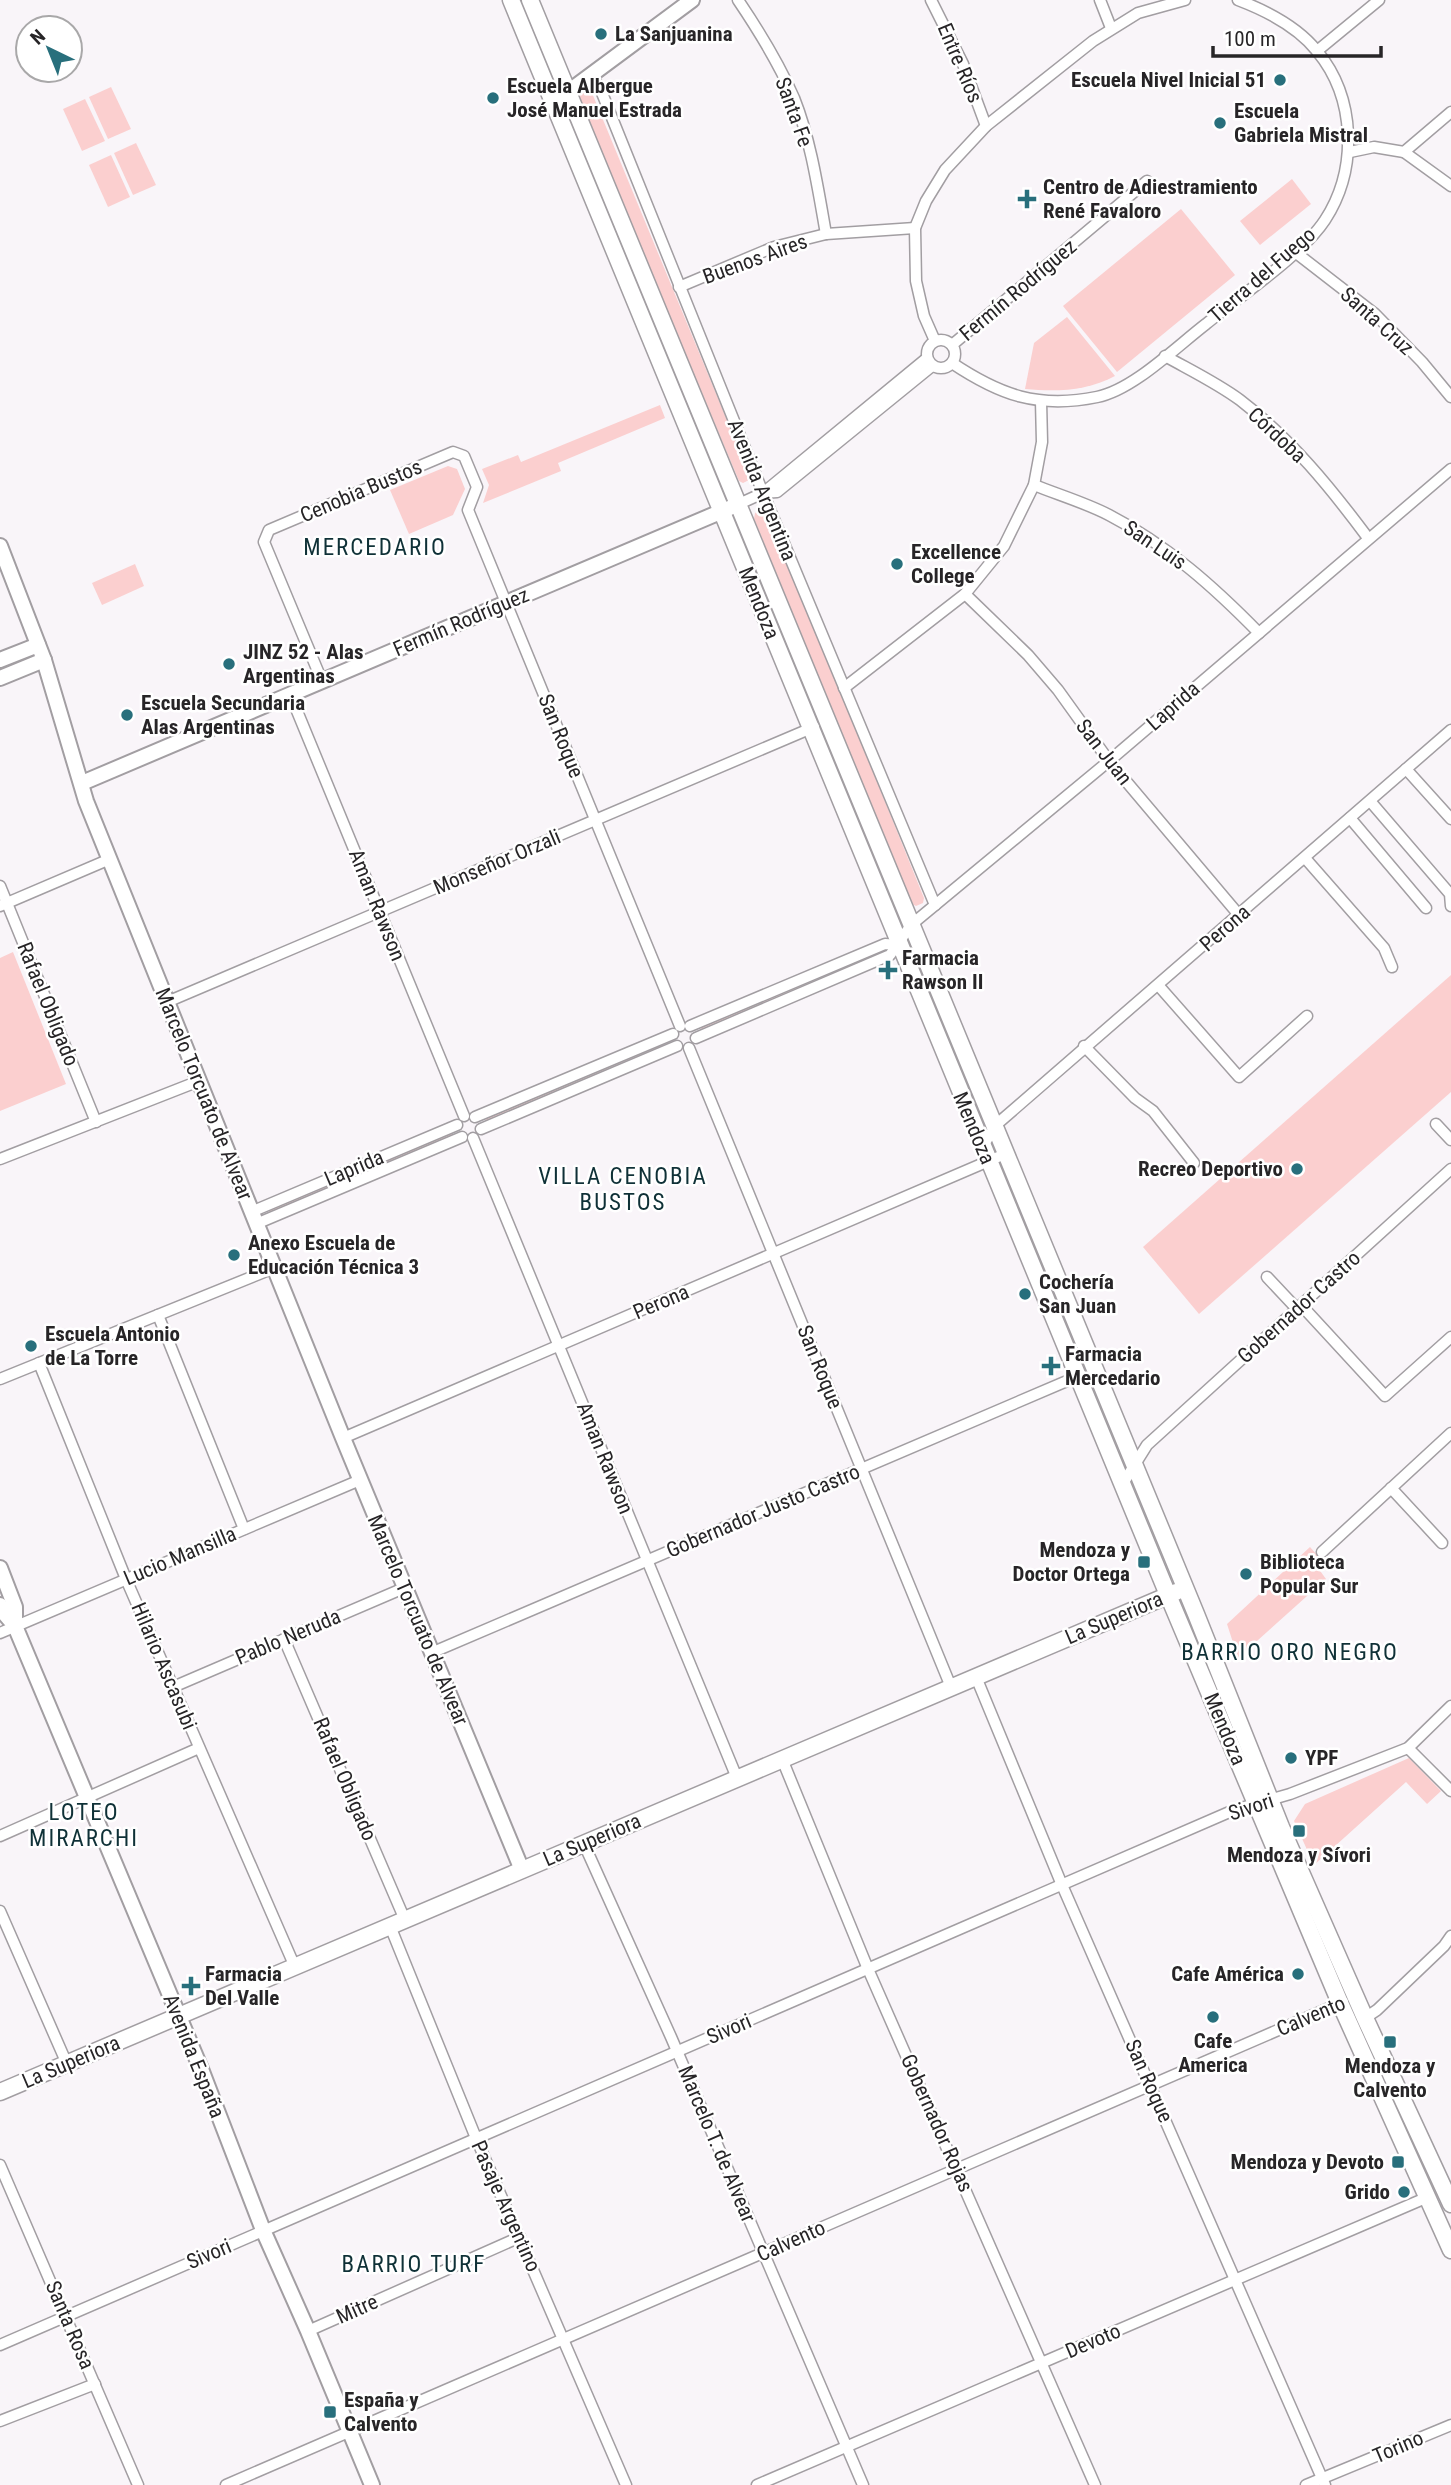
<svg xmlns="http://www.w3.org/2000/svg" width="1451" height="2485" viewBox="0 0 1451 2485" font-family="'Roboto Condensed',sans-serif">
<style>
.green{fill:#fbcfcf}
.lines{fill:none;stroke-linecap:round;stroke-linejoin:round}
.street-casing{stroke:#a29ea2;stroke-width:13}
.secondary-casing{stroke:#a29ea2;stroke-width:18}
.primary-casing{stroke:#a29ea2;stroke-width:19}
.street{stroke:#fff;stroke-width:10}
.secondary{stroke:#fff;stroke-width:14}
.primary{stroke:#fff;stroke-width:16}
.poi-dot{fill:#286f7c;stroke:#fff;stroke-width:2.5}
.labels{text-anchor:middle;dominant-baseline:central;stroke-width:5;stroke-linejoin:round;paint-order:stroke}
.poi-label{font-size:21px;font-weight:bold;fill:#272527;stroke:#fff;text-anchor:start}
.street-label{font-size:21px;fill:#272527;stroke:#fff}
.neighbourhood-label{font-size:23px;letter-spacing:2px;fill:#0f3137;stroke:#fff}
</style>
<rect width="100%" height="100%" fill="#f9f5f9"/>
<g class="green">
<path d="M111,87L131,129L108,139L89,97Z"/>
<path d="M588,91L592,93L750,476L749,480L743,483L739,481L578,100L579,95Z"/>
<path d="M85,99L105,141L82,151L63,109Z"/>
<path d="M136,143L156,185L133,195L114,153Z"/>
<path d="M111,155L130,197L108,207L89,165Z"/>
<path d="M1292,179L1311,204L1260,245L1240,221Z"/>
<path d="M1181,209L1235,275L1117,372L1063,306Z"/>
<path d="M1067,317L1115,376C1087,391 1057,392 1025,389L1034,343Z"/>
<path d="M660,405L665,418L558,463L561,471L483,503L489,485L482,469L518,455L521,462Z"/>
<path d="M448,466L457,469L465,489L453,515L409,534L390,490Z"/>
<path d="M763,509L768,512L924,898L923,903L916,906L912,904L754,519L755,513Z"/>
<path d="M135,564L144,586L102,605L92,583Z"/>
<path d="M13,952L66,1084L0,1111V958Z"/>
<path d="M876,953L877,957L701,1029V1027Z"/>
<path d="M1451,975V1092L1199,1314L1143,1247Z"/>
<path d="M666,1041L667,1045L487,1121L486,1120L485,1118Z"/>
<path d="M451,1132L453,1136L269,1212V1209Z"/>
<path d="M1310,1547L1326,1565L1318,1568L1326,1579L1238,1658L1227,1624Z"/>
<path d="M1409,1758L1441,1791L1427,1804L1406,1782L1314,1865L1294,1821L1305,1804Z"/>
</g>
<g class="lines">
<defs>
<g id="street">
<path d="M738,0C759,31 779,64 794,98C811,141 818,189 826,234"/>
<path d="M931,0L963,64L986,126"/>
<path d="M1100,0L1111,28"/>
<path d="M1317,51L1379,0"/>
<path d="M591,75L600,88L763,493L935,905"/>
<path d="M1350,152L1374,147L1404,152L1451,112"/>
<path d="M1404,152L1451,186"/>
<path d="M1295,252L1375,314L1422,362L1451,397"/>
<path d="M679,287L774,247L826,234L915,228"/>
<circle cx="941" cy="354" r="14"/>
<path d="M935,341L924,316L916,281L915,228L926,201L945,170L986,126L1093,41L1138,13L1185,0"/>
<path d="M952,345L1147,181"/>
<path d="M1165,356C1190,370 1217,383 1240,400C1291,439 1330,487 1368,538"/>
<path d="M952,363C1000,395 1038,409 1097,397C1133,390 1176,347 1206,324C1240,296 1302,255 1325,220C1358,169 1356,98 1317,51C1297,26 1267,11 1238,0"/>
<path d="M1034,485C1059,495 1086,503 1109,515C1167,545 1214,587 1259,633"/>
<path d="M763,493L927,358"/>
<path d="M739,504L763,493L777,492L932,366"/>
<path d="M965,594L1028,655L1058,690L1109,761L1239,915"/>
<path d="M322,681L264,542L269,530L453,452L464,456L477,487L468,510L680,1026"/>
<path d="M844,688L965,594L1004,546L1034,485L1042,442L1041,401"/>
<path d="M290,694L464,1116"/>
<path d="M1406,769L1451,819"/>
<path d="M1370,801L1450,894L1451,906"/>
<path d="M1350,818L1426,908"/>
<path d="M1305,858L1384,948L1392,967"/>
<path d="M0,886L96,1122"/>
<path d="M0,906L110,859"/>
<path d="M1158,985L1239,1077L1307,1016"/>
<path d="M167,1002L814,727"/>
<path d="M690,1026L885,944L898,945"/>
<path d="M696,1038L890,955L911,925L1109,761L1451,469"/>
<path d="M1084,1046L1135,1098L1153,1111L1194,1163"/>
<path d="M689,1048L951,1687"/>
<path d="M475,1117L673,1034"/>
<path d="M1436,1124L1451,1140"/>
<path d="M481,1129L677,1046"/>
<path d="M473,1138L737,1778"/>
<path d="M982,1147L997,1124L1451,730"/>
<path d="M0,1159L199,1081"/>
<path d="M251,1212L457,1125"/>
<path d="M256,1224L462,1137"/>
<path d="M1267,1277L1298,1310"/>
<path d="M1302,1306L1385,1396L1451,1337"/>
<path d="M158,1315L244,1529"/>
<path d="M39,1363L126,1579L295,1967"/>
<path d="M0,1379L274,1268"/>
<path d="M343,1438L1005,1154"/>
<path d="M1122,1485L1147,1445L1451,1169"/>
<path d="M1391,1488L1442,1543"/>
<path d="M1322,1552L1451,1433"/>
<path d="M0,1633L360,1480"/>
<path d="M284,1639L405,1920"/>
<path d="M431,1653L1081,1375"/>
<path d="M976,1677L1062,1885L1325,2485"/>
<path d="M173,1687L404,1588"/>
<path d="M1408,1748L1451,1791"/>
<path d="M782,1759L868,1969L1095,2485"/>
<path d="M0,1836L199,1748"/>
<path d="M584,1844L671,2037L863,2485"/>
<path d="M0,1911L67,2064"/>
<path d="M390,1926L476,2138L626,2485"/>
<path d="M1365,2018L1377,2010L1444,1946L1451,1936"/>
<path d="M0,2165L138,2485"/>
<path d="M308,2331L520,2237"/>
<path d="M0,2345L1234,1810L1290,1794L1408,1748L1451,1706"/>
<path d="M0,2421L95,2384"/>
<path d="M226,2485L1343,2002"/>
<path d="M757,2485L1428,2197"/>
<path d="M1306,2485L1451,2425"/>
</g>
<g id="secondary">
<path d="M559,96L568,92L692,0"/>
<path d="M0,546L44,660L86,801L343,1438L522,1870"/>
<path d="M0,660L38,645"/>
<path d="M0,678L44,660"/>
<path d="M82,783L739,504"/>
<path d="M0,1568L15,1607V1626"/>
<path d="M0,1605L3,1612L15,1626L201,2069L263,2230L308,2331L372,2485"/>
</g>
<g id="primary">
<path d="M511,0L1168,1595L1340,2003L1451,2250"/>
<path d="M530,0L1196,1614L1281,1827L1365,2018L1451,2204"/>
<path d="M0,2092L1176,1592"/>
</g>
</defs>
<use href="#street" class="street-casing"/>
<use href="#secondary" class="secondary-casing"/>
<use href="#primary" class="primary-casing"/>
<use href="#street" class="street"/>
<use href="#secondary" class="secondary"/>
<use href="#primary" class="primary"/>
</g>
<g class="poi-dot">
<circle cx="601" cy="34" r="7"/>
<circle cx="1280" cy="80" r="7"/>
<circle cx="493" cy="98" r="7"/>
<circle cx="1220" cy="123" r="7"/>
<path d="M1023.5 188.5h7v7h7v7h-7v7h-7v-7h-7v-7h7z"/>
<circle cx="897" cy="564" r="7"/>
<circle cx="229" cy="664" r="7"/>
<circle cx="127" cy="715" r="7"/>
<path d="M884.5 959.5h7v7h7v7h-7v7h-7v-7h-7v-7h7z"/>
<circle cx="1297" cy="1169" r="7"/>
<circle cx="234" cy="1255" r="7"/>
<circle cx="1025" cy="1294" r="7"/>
<circle cx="31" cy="1346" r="7"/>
<path d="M1047.5 1355.5h7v7h7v7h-7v7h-7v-7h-7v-7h7z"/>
<rect x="1137" y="1555" width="14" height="14" rx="3.5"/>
<circle cx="1246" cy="1574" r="7"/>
<circle cx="1291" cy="1758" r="7"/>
<rect x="1292" y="1824" width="14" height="14" rx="3.5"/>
<circle cx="1298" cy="1974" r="7"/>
<path d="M187.5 1975.5h7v7h7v7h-7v7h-7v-7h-7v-7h7z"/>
<circle cx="1213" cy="2017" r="7"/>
<rect x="1383" y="2035" width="14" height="14" rx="3.5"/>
<rect x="1391" y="2155" width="14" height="14" rx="3.5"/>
<circle cx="1404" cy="2192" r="7"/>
<rect x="323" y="2405" width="14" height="14" rx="3.5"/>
</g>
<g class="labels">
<g class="poi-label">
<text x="615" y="34">La Sanjuanina</text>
<text x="1266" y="80" text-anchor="end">Escuela Nivel Inicial 51</text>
<text x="507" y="86">Escuela Albergue<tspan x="507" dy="24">José Manuel Estrada</tspan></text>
<text x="1234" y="111">Escuela<tspan x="1234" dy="24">Gabriela Mistral</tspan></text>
<text x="1043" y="187">Centro de Adiestramiento<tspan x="1043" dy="24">René Favaloro</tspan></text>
<text x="911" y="552">Excellence<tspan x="911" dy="24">College</tspan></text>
<text x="243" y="652">JINZ 52 - Alas<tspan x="243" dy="24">Argentinas</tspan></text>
<text x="141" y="703">Escuela Secundaria<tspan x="141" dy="24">Alas Argentinas</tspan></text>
<text x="902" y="958">Farmacia<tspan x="902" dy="24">Rawson II</tspan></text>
<text x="1283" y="1169" text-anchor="end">Recreo Deportivo</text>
<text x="248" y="1243">Anexo Escuela de<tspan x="248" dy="24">Educación Técnica 3</tspan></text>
<text x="1039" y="1282">Cochería<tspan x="1039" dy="24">San Juan</tspan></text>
<text x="45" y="1334">Escuela Antonio<tspan x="45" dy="24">de La Torre</tspan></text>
<text x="1065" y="1354">Farmacia<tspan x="1065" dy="24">Mercedario</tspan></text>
<text x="1130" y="1550" text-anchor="end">Mendoza y<tspan x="1130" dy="24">Doctor Ortega</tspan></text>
<text x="1260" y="1562">Biblioteca<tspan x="1260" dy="24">Popular Sur</tspan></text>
<text x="1305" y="1758">YPF</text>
<text x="1299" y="1855" text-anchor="middle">Mendoza y Sívori</text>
<text x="205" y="1974">Farmacia<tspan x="205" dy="24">Del Valle</tspan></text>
<text x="1284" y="1974" text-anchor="end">Cafe América</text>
<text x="1213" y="2041" text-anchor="middle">Cafe<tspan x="1213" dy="24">America</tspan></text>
<text x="1390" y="2066" text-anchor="middle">Mendoza y<tspan x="1390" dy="24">Calvento</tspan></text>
<text x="1384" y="2162" text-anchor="end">Mendoza y Devoto</text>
<text x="1390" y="2192" text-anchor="end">Grido</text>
<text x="344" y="2400">España y<tspan x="344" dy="24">Calvento</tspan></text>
</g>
<g class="street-label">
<text transform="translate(960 63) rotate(67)">Entre Ríos</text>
<text transform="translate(794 112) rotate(70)">Santa Fe</text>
<text transform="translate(755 259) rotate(-20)">Buenos Aires</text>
<text transform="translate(1262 275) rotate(-41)">Tierra del Fuego</text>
<text transform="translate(1018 290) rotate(-40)">Fermín Rodríguez</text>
<text transform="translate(1377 321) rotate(42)">Santa Cruz</text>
<text transform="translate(1277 435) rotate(43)">Córdoba</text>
<text transform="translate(762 490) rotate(68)">Avenida Argentina</text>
<text transform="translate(361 491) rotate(-23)">Cenobia Bustos</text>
<text transform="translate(1155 545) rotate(34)">San Luis</text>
<text transform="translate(759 603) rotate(68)">Mendoza</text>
<text transform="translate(461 622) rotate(-23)">Fermín Rodríguez</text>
<text transform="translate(1173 706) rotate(-41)">Laprida</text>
<text transform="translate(561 736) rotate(68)">San Roque</text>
<text transform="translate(1104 752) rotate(52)">San Juan</text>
<text transform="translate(497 862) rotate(-23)">Monseñor Orzali</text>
<text transform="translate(377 905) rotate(68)">Aman Rawson</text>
<text transform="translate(1225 928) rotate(-41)">Perona</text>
<text transform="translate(48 1004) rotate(68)">Rafael Obligado</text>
<text transform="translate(204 1094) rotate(68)">Marcelo Torcuato de Alvear</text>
<text transform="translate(974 1128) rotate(67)">Mendoza</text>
<text transform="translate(354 1168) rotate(-23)">Laprida</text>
<text transform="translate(661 1302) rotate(-23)">Perona</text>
<text transform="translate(1299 1307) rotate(-42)">Gobernador Castro</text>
<text transform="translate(820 1367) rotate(68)">San Roque</text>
<text transform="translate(605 1458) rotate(68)">Aman Rawson</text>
<text transform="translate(763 1511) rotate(-23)">Gobernador Justo Castro</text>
<text transform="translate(180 1556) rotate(-23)">Lucio Mansilla</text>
<text transform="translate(1114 1618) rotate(-23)">La Superiora</text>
<text transform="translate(418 1620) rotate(67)">Marcelo Torcuato de Alvear</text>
<text transform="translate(288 1637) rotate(-23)">Pablo Neruda</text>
<text transform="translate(164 1666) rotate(67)">Hilario Ascasubi</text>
<text transform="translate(1225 1729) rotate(67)">Mendoza</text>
<text transform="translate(345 1779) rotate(67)">Rafael Obligado</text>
<text transform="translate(1251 1807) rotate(-18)">Sivori</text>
<text transform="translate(592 1840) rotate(-23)">La Superiora</text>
<text transform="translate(1311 2016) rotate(-23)">Calvento</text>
<text transform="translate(729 2029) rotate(-23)">Sivori</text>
<text transform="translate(194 2056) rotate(68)">Avenida España</text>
<text transform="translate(71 2062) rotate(-23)">La Superiora</text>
<text transform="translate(1149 2081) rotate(66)">San Roque</text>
<text transform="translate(937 2123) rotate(66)">Gobernador Rojas</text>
<text transform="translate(717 2144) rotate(67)">Marcelo T. de Alvear</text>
<text transform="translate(506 2206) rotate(66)">Pasaje Argentino</text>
<text transform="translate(791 2241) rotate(-24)">Calvento</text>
<text transform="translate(209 2254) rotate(-23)">Sivori</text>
<text transform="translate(357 2309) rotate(-24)">Mitre</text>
<text transform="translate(70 2325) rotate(67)">Santa Rosa</text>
<text transform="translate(1093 2341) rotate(-23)">Devoto</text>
<text transform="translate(1398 2447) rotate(-23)">Torino</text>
</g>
<g class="neighbourhood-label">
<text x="375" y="547">MERCEDARIO</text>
<text x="623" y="1176">VILLA CENOBIA<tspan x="623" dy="26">BUSTOS</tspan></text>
<text x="1290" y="1652">BARRIO ORO NEGRO</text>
<text x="84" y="1812">LOTEO<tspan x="84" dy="26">MIRARCHI</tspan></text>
<text x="414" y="2264">BARRIO TURF</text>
</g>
</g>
<g transform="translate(49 49) rotate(317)"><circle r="33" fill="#ffffff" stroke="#a9a8a9" stroke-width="2"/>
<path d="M0-5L12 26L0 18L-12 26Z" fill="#286f7c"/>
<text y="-10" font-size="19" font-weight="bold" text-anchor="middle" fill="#272527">N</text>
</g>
<path d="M1213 46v10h168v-10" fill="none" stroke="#272527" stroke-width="3.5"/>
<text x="1224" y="46" font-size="21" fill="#272527" stroke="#ffffff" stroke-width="5" paint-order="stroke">100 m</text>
</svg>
